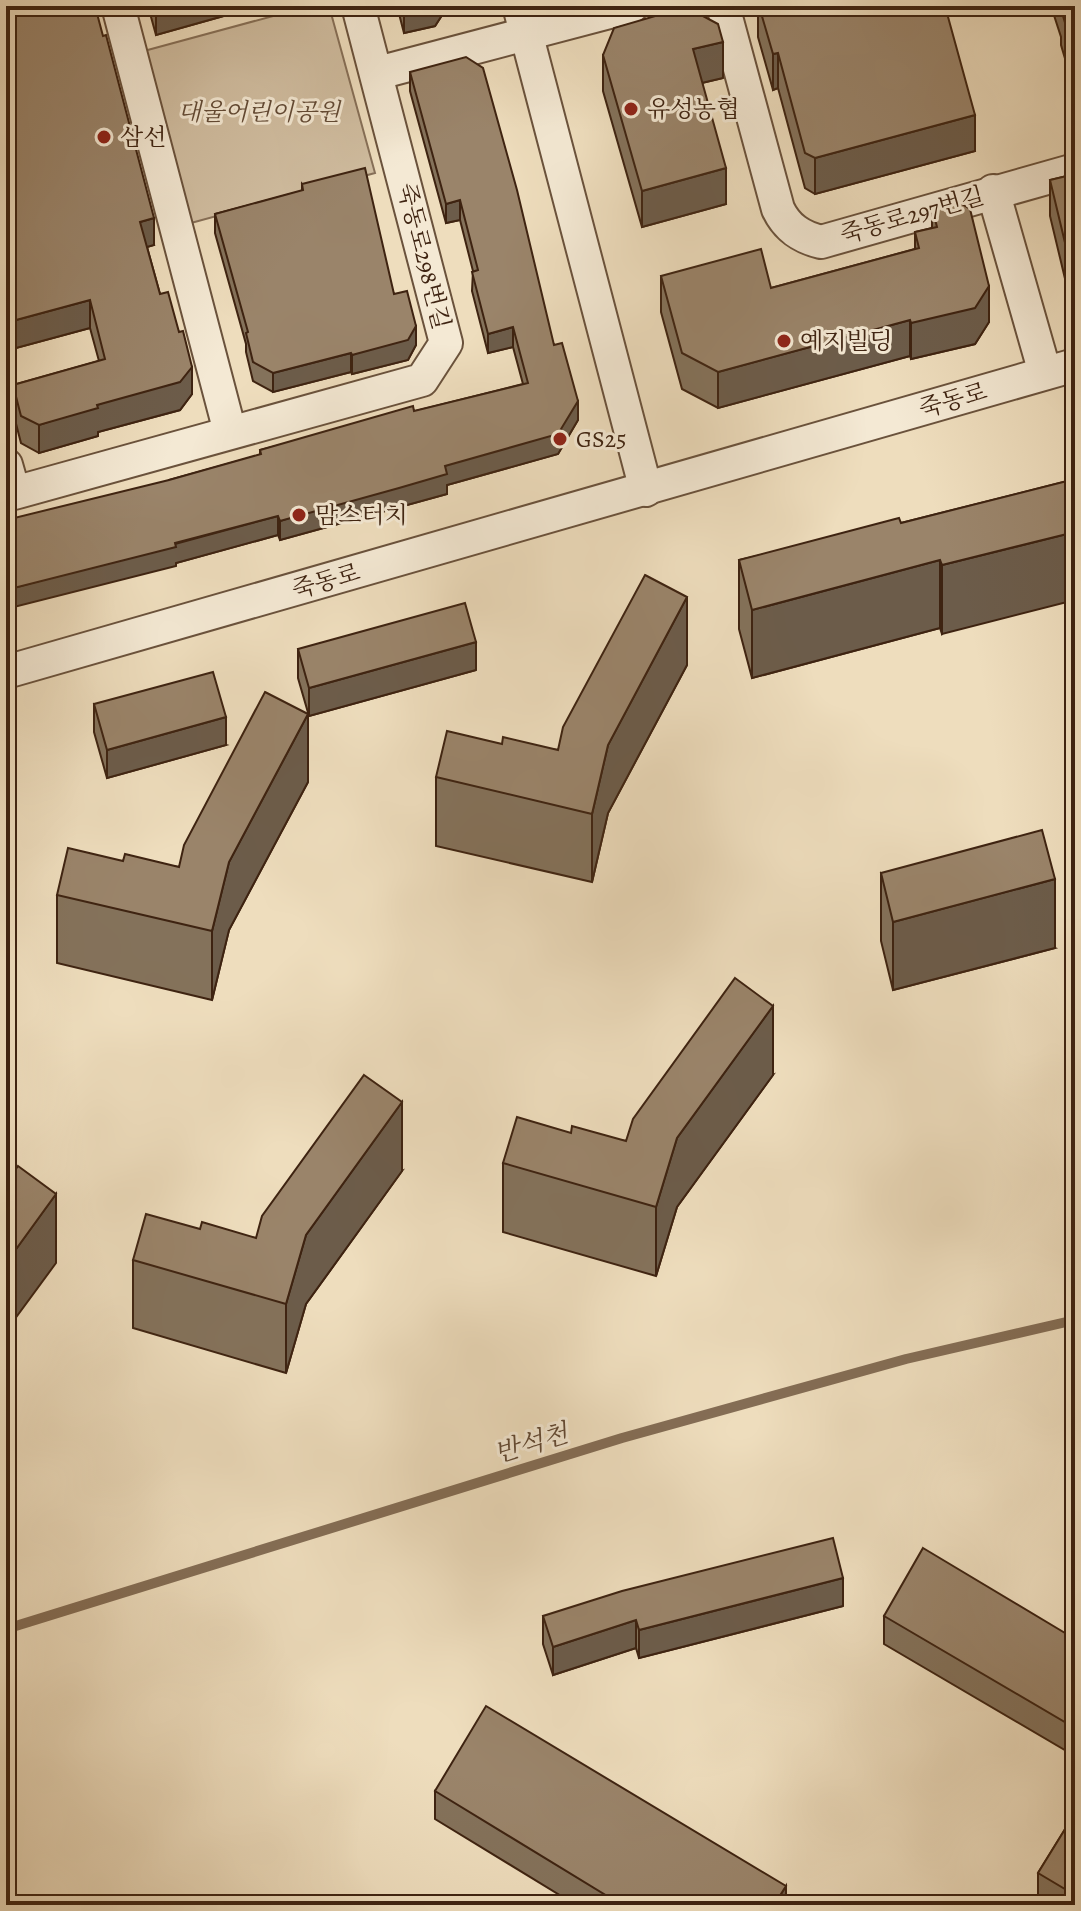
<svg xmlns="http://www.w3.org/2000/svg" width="1081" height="1911" viewBox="0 0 1081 1911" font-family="Alegreya,'Noto Serif KR',serif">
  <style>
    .park { fill: #d0bda0; stroke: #877058; stroke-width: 2 }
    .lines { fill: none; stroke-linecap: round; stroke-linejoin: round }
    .stream { stroke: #846d55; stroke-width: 10 }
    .minor-casing { stroke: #6a523c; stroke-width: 36 }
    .minor { stroke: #f4e9d4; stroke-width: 32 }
    .wall { fill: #84725b; stroke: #3e2311; stroke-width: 2 }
    .shaded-wall { fill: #6c5c4a; stroke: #3e2311; stroke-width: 2 }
    .building { fill: #9a846a; stroke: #3e2311; stroke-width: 2 }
    .poi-dot { fill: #8f2418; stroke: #f4e9d4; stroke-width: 3 }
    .labels { text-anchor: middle; stroke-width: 6; stroke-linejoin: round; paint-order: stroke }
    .poi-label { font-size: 24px; fill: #3e2311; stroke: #f4e9d4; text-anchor: start }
    .park-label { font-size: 24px; font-style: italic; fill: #624a35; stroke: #f4e9d4 }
    .street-label { font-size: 24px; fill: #3e2311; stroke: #f4e9d4 }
    .water-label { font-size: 26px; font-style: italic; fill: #614833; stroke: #f4e9d4 }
  </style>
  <rect width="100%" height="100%" fill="#eeddbd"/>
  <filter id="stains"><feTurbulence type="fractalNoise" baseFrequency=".0025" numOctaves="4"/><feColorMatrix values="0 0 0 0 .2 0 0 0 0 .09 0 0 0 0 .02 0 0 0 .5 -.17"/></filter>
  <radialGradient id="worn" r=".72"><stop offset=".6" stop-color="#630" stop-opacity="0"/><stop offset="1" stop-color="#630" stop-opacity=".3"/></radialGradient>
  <path class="park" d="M310 6H329L375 173 191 223 144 51Z"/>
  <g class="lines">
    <path class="stream" d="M6 1629 622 1438 906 1359 1075 1320"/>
    <g class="minor-casing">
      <g id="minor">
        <path d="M118 6 230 432"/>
        <path d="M519 6 646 490"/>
        <path d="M723 6 778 209C787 228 801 237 821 242L1075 170"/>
        <path d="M378 73 632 6"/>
        <path d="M993 191 1045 373"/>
        <path d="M6 465 14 493 422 380 446 343 358 6"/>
        <path d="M6 672 1075 365"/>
      </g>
    </g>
    <use href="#minor" class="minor"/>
  </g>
  <g class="wall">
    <path d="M6 6 154 245 147 247 160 294 192 394 180 410 98 432V436L39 453 21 443 13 412V385L99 361 90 328 16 348 6 311Z"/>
    <path d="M148 6H259L156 35Z"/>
    <path d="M397 6H446V9L435 26 404 33Z"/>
    <path d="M758 6H945L975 151 815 194 805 188 778 88 773 90 758 37Z"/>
    <path d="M1051 6H1075V92L1061 45V37Z"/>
    <path d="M603 55 723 78 702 83 726 204 642 227 603 91Z"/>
    <path d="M410 72 554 345 578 420 558 454 447 485V494L280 540 278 535 176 563V566L169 480 260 455V450L523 384 513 347 488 353 472 291 473 271 460 220 446 223 410 91Z"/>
    <path d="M1075 174V291L1067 287 1050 216V180Z"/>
    <path d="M302 184 394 294 416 345 408 360 352 374 351 372 273 392 253 381 246 352V344L215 233V214L302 191Z"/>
    <path d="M932 207 989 322 975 344 911 359 910 356 718 408 682 389 661 312V276L771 288 915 249V232L932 228Z"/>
    <path d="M1075 479 942 634 940 628 752 678 739 629V560L901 523Z"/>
    <path d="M298 649 476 670 309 716 298 678Z"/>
    <path d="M687 665 608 813 592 882 436 846V777L502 744 558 750Z"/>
    <path d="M94 704 226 745 107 778 94 732Z"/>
    <path d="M308 782 229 930 212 1000 57 963V895L123 861 179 867Z"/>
    <path d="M881 873 1055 948 893 990 881 941Z"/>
    <path d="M773 1075 677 1207 656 1276 503 1232V1163L571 1133 626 1141Z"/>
    <path d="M402 1171 306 1304 286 1373 133 1328V1260L200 1229 256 1238Z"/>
    <path d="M843 1606 639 1658 636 1648 553 1675 543 1644V1616Z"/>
    <path d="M884 1616 1075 1639V1756L884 1644Z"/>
    <path d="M435 1791 786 1905H576L435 1819Z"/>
    <path d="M1075 1813V1905H1046L1038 1901V1873Z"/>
  </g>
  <g class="shaded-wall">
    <path d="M189 6H259L156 35V15Z"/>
    <path d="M435 6H446V9L435 26 404 33V14Z"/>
    <path d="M723 42V78L693 85V49Z"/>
    <path d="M778 53V88L773 90V54Z"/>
    <path d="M975 115V151L815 194V158Z"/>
    <path d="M726 168V204L642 227V191Z"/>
    <path d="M460 200V220L446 223V204Z"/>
    <path d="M154 218V245L140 249V222Z"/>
    <path d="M989 286V322L975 344 911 359V323Z"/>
    <path d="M90 300V328L16 348V320Z"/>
    <path d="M910 320V356L718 408V372Z"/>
    <path d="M416 326V345L408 360 352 374V355Z"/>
    <path d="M513 327V347L488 353V334Z"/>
    <path d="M351 353V372L273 392V373Z"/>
    <path d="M192 367V394L180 410 98 432V436L39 453V425L97 405Z"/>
    <path d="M578 401V420L558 454 447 485V494L280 540V521L445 466Z"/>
    <path d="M278 516V535L176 563V566L6 609V590Z"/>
    <path d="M1075 532V600L942 634V565Z"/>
    <path d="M940 560V628L752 678V610Z"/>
    <path d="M687 597V665L608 813 592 882V814L608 745Z"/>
    <path d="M476 642V670L309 716V688Z"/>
    <path d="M308 714V782L229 930 212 1000V931L229 862Z"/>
    <path d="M226 717V745L107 778V750Z"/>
    <path d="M1055 879V948L893 990V922Z"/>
    <path d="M773 1006V1075L677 1207 656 1276V1207L677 1138Z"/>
    <path d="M402 1102V1171L306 1304 286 1373V1304L306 1235Z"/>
    <path d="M56 1194V1263L6 1331V1263Z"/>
    <path d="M843 1578V1606L639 1658V1630Z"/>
    <path d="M636 1620V1648L553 1675V1647Z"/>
    <path d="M786 1886V1905H774Z"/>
  </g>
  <g class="building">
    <path d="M6 6H95L103 36 106 35 154 218 140 222 160 294 168 292 179 332 183 331 192 367 180 382 97 405 98 408 39 425 21 416 13 385 105 359 90 300 16 320 6 284Z"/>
    <path d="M153 6H189L156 15Z"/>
    <path d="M402 6H435L404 14Z"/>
    <path d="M759 6H945L975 115 815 158 805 153 778 53 773 54Z"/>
    <path d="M1062 6H1075V57L1061 9 1063 8Z"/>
    <path d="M686 7 718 24 723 42 693 49 726 168 642 191 603 55 614 28Z"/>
    <path d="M466 57 483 68 517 190 554 345 562 343 578 401 558 434 445 466 447 474 399 488 280 521 278 516 175 543 176 547 6 590V520L169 480 261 454 260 450 413 406 414 411 528 383 513 327 488 334 472 272 478 270 460 200 446 204 410 72Z"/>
    <path d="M365 168 394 294 407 291 416 326 408 340 352 355 351 353 273 373 253 362 246 333 248 332 215 214 303 190 302 184Z"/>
    <path d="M1075 174V256L1067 251 1050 180Z"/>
    <path d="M957 201 970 209 989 286 975 308 911 323 910 320 718 372 682 353 661 276 761 249 771 288 919 248 915 232 937 227 932 207Z"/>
    <path d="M1075 479V532L942 565 940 560 752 610 739 560 899 518 901 523Z"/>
    <path d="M645 575 687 597 608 745 592 814 436 777 447 731 502 744 503 737 558 750 563 727Z"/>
    <path d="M465 603 476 642 309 688 298 649Z"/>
    <path d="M213 672 226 717 107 750 94 704Z"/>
    <path d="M265 692 308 714 229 862 212 931 57 895 68 848 123 861 125 854 179 867 184 845Z"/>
    <path d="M1042 830 1055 879 893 922 881 873Z"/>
    <path d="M735 978 773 1006 677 1138 656 1207 503 1163 517 1117 571 1133 572 1126 626 1141 633 1119Z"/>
    <path d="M364 1075 402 1102 306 1235 286 1304 133 1260 146 1214 200 1229 202 1222 256 1238 262 1216Z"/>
    <path d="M18 1166 56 1194 6 1263V1183Z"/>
    <path d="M833 1538 843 1578 639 1630 636 1620 553 1647 543 1616 622 1591Z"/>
    <path d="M923 1548 1075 1639V1728L884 1616Z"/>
    <path d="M486 1706 786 1886 774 1905H622L435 1791Z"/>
    <path d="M1075 1813V1895L1038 1873Z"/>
  </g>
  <g class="poi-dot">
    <circle cx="631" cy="109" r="8"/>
    <circle cx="104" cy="137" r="8"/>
    <circle cx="784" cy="341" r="8"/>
    <circle cx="560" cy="439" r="8"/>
    <circle cx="299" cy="515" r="8"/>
  </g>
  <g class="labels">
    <g class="poi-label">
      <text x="647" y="117">유성농협</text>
      <text x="120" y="145">삼선</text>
      <text x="800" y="349">예지빌딩</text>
      <text x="576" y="447">GS25</text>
      <text x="315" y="523">맘스터치</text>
    </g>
    <g class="park-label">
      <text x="259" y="120">대울어린이공원</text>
    </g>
    <g class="street-label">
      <text transform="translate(912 215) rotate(-16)" y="8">죽동로297번길</text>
      <text transform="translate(424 256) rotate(76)" y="8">죽동로298번길</text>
      <text transform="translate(953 400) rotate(-16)" y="8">죽동로</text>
      <text transform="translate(326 581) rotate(-16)" y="8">죽동로</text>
    </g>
    <g class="water-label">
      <text transform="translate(531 1443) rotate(-17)" y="9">반석천</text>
    </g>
  </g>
  <rect width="1081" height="1911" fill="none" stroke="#eeddbd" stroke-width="32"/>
  <rect x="8" y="8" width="1065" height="1895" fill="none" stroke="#3e2311" stroke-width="4"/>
  <rect x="16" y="16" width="1049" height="1879" fill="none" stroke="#3e2311" stroke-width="2"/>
  <rect width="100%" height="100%" filter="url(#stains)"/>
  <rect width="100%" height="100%" fill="url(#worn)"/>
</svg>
